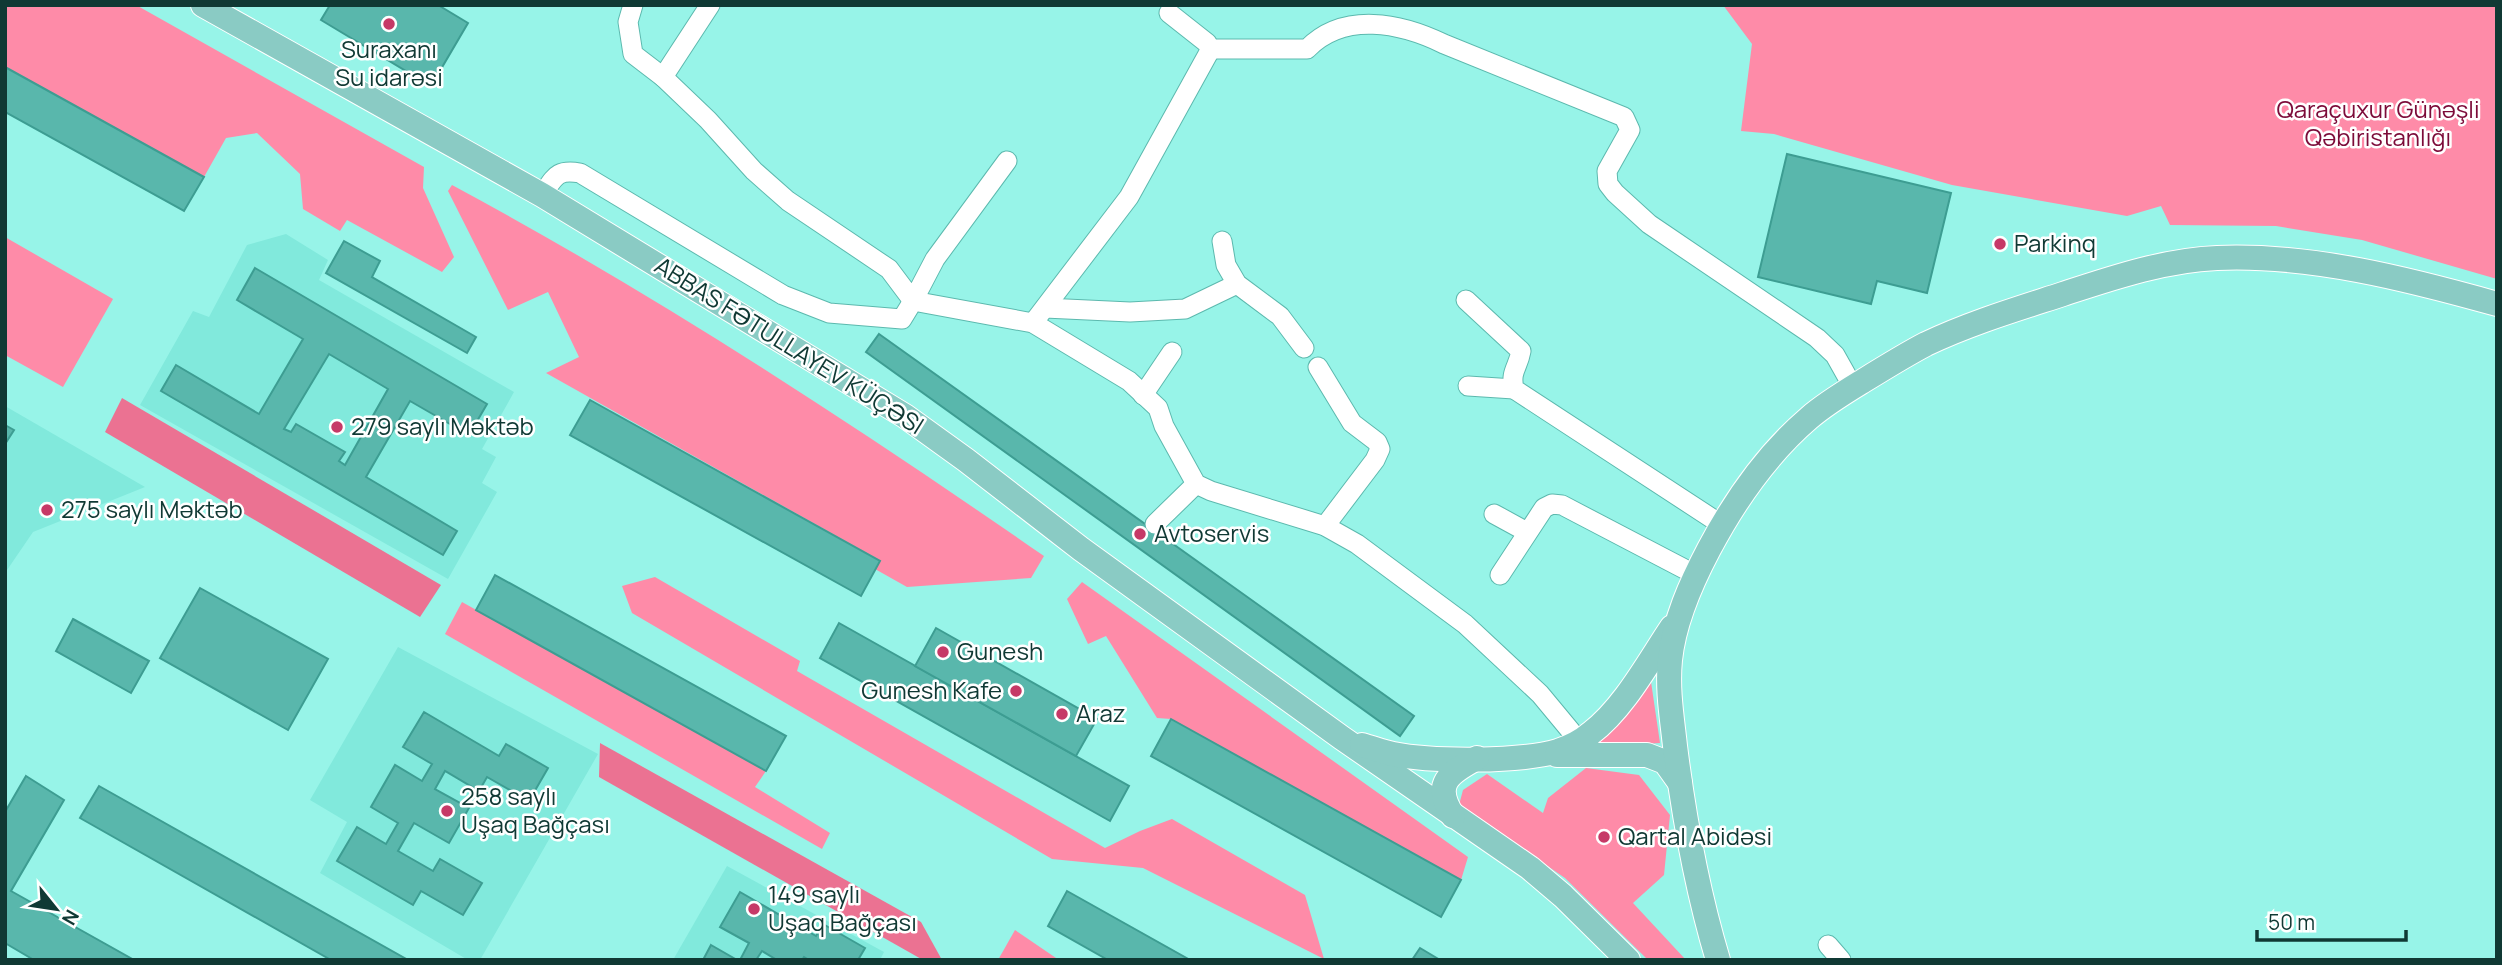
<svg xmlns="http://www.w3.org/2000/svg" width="2502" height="965" viewBox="0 0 2502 965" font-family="Manrope,sans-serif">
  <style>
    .built { fill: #81e9dc }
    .green { fill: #fe8ba8 }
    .forest { fill: #eb7292 }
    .building { fill: #59b7ac; stroke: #3d9d92; stroke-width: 2; fill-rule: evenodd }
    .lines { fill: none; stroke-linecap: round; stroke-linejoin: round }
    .minor-casing { stroke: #5cb9ae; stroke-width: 21 }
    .major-casing { stroke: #fff; stroke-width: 26 }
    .minor { stroke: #fff; stroke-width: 19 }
    .major { stroke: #8acbc4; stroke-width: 24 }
    .poi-dot { fill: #c63967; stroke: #fff; stroke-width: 2.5 }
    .labels { text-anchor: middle; stroke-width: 5; stroke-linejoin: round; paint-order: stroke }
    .poi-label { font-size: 24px; fill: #103934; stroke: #fff; text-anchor: start }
    .park-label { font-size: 24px; fill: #7c0b39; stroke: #fff }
    .street-label { font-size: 24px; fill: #103934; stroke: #fff }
  </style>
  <rect width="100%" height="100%" fill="#97f4e8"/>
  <g class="built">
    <path d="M286 234 328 260 319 280 514 392 482 449 496 457 482 483 497 492 448 579 140 405 193 311 209 317 247 245Z"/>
    <path d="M5 406 145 487 33 532 5 573Z"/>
    <path d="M398 647 598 754 480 960H468L320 873 347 822 310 800Z"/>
    <path d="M727 866 884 952 880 960H673Z"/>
  </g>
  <g class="green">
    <path d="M5 5H136L424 167 423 188 454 257 442 272 347 220 340 231 303 209 300 174 257 133 226 138 204 177 5 67Z"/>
    <path d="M1723 5H2497V279L2362 240 2276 226 2170 225 2161 206 2127 216 1952 185 1774 134 1741 131 1752 44Z"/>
    <path d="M452 185C657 295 853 424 1044 556L1031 578 907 587 875 569 879 560 546 373 579 357 548 292 508 310 448 191Z"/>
    <path d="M5 237 113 299 63 387 5 355Z"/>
    <path d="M655 577 800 661 797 671 1105 848 1140 831 1172 819 1305 895 1324 959 1143 868 1052 859 632 613 622 586Z"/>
    <path d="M1082 582 1468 857 1461 880 1171 719 1157 718 1106 636 1088 644 1067 599Z"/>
    <path d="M462 602 766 771 755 787 830 833 822 849 445 634Z"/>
    <path d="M1650 675 1660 743 1593 747C1619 728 1635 703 1650 675Z"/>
    <path d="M1586 768 1639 775 1670 815 1664 875 1633 903 1686 960H1648L1565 878 1459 805 1463 790 1487 774 1543 813 1548 798Z"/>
    <path d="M1015 930 1059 960H998Z"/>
  </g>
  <g class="forest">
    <path d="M122 398 441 585 420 617 105 432Z"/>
    <path d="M600 743 921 922 942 960H923L599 777Z"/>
  </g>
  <g class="building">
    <path d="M330 5H438L468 23 431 86 321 20Z"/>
    <path d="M5 67 204 177 184 211 5 112Z"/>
    <path d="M1787 154 1951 193 1927 293 1877 281 1871 304 1758 277Z"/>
    <path d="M344 241 380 261 372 277 476 337 467 353 326 273Z"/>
    <path d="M255 268 487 404 469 435 410 401 366 477 457 531 443 555 161 391 176 365 259 414 303 339 237 300ZM329 354 388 389 345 465 339 461 345 452 296 424 291 432 284 429Z"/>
    <path d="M879 334 1414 716 1400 736 866 352Z"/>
    <path d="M590 400 880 561 861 596 570 435Z"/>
    <path d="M5 425 14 430 5 444Z"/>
    <path d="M495 575 786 736 766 771 476 610Z"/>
    <path d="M200 588 328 659 288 730 160 658Z"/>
    <path d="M73 619 149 661 131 693 56 651Z"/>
    <path d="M839 623 1129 786 1110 821 820 658Z"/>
    <path d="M936 628 1097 719 1076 756 915 666Z"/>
    <path d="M424 712 499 756 506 744 548 768 529 801 487 777 479 791 445 771 435 789 469 808 449 843 414 823 398 851 433 871 440 859 482 883 463 915 421 891 413 905 337 861 357 827 386 844 398 823 371 807 395 765 422 781 432 764 403 747Z"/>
    <path d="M1171 719 1461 880 1441 917 1151 756Z"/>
    <path d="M26 776 64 800 11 891 134 960H34L5 943V812Z"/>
    <path d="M99 786 408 960H331L80 818Z"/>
    <path d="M1067 891 1190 960H1108L1048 926Z"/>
    <path d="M740 892 816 936 823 924 865 948 858 960H809L804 957 802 960H777L762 951 756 960H740L749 943 720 927Z"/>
    <path d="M711 945 737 960H703Z"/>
    <path d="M1420 948 1440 960H1412Z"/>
  </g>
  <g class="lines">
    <g class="minor-casing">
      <g id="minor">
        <path d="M633 5 628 22 633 54 663 77 708 120 754 171 788 201 889 269 913 301 935 259 1007 161"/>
        <path d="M1210 49H1307C1344 11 1401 23 1444 44L1624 117 1630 130 1607 171 1608 184 1615 193 1649 224 1817 338 1835 355 1853 387"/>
        <path d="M663 77 710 5"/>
        <path d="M542 195C555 177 556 169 580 173L783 295 829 313 902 319 913 301 1033 323 1129 381 1158 408 1164 426 1196 484 1211 491 1325 526 1357 544 1465 624 1540 694 1579 741"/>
        <path d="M1222 241 1226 265 1237 284 1280 316 1304 348"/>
        <path d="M1466 300 1521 351C1518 368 1510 371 1514 389L1722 525"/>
        <path d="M1045 308 1130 312 1185 309 1237 284"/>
        <path d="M1033 323 1129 197 1208 54 1210 49 1207 43 1169 13"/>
        <path d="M1318 367 1352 423 1377 442 1380 449 1375 460 1325 526"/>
        <path d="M1468 386 1514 389"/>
        <path d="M1143 395 1172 352"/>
        <path d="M1494 514 1527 532"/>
        <path d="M1155 524 1196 484"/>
        <path d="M1500 575 1544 508 1552 504 1562 505 1696 575"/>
        <path d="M1828 945 1841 960"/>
      </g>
    </g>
    <g class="major-casing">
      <g id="major">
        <path d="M203 5 542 195 905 416 966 460 1081 549 1342 738 1530 868 1563 896 1628 960"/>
        <path d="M1362 745C1373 748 1383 752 1393 754 1434 762 1519 762 1558 751 1570 747 1582 741 1591 733 1624 708 1649 661 1672 627"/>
        <path d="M1557 755H1647L1665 762 1680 783"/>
        <path d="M1453 816C1432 784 1449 773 1477 758"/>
        <path d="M1718 960C1697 890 1684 818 1675 746 1672 718 1667 689 1670 660 1674 621 1691 583 1709 549 1735 500 1767 454 1809 418 1825 404 1845 392 1863 381 1884 368 1905 355 1926 344 1970 323 2017 309 2063 294 2112 278 2165 260 2217 258 2310 254 2408 279 2497 304"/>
      </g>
    </g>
    <use href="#minor" class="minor"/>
    <use href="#major" class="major"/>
  </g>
  <g class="poi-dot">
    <circle cx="389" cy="24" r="7"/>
    <circle cx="2000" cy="244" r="7"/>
    <circle cx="337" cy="427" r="7"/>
    <circle cx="47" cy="510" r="7"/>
    <circle cx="1140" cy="534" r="7"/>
    <circle cx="943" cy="652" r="7"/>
    <circle cx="1016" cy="691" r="7"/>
    <circle cx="1062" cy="714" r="7"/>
    <circle cx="447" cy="811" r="7"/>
    <circle cx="1604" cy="837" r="7"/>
    <circle cx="754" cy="909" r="7"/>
  </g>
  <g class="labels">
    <g class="poi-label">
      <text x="389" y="58" text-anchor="middle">Suraxanı<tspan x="389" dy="28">Su idarəsi</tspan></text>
      <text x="2014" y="252">Parkinq</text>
      <text x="351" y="435">279 saylı Məktəb</text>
      <text x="61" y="518">275 saylı Məktəb</text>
      <text x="1154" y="542">Avtoservis</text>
      <text x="957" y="660">Gunesh</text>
      <text x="1002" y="699" text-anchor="end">Gunesh Kafe</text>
      <text x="1076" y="722">Araz</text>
      <text x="461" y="805">258 saylı<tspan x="461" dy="28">Uşaq Bağçası</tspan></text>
      <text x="1618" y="845">Qartal Abidəsi</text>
      <text x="768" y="903">149 saylı<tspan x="768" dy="28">Uşaq Bağçası</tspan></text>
    </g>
    <g class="park-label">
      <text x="2378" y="118">Qaraçuxur Günəşli<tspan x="2378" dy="28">Qəbiristanlığı</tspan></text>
    </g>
    <g class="street-label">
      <text transform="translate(789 346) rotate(32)" y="8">ABBAS FƏTULLAYEV KÜÇƏSI</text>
    </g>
  </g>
  <rect width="2502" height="965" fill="none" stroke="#103934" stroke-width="14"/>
  <g transform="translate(56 909) rotate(120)" stroke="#ffffff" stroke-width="5" paint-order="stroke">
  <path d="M0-5L12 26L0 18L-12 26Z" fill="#103934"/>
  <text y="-10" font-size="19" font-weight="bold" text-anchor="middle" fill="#103934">N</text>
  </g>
  <path d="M2257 930v10h149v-10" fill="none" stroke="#103934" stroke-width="3.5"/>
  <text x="2268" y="930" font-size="21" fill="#103934" stroke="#ffffff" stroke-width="5" paint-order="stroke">50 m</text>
</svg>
